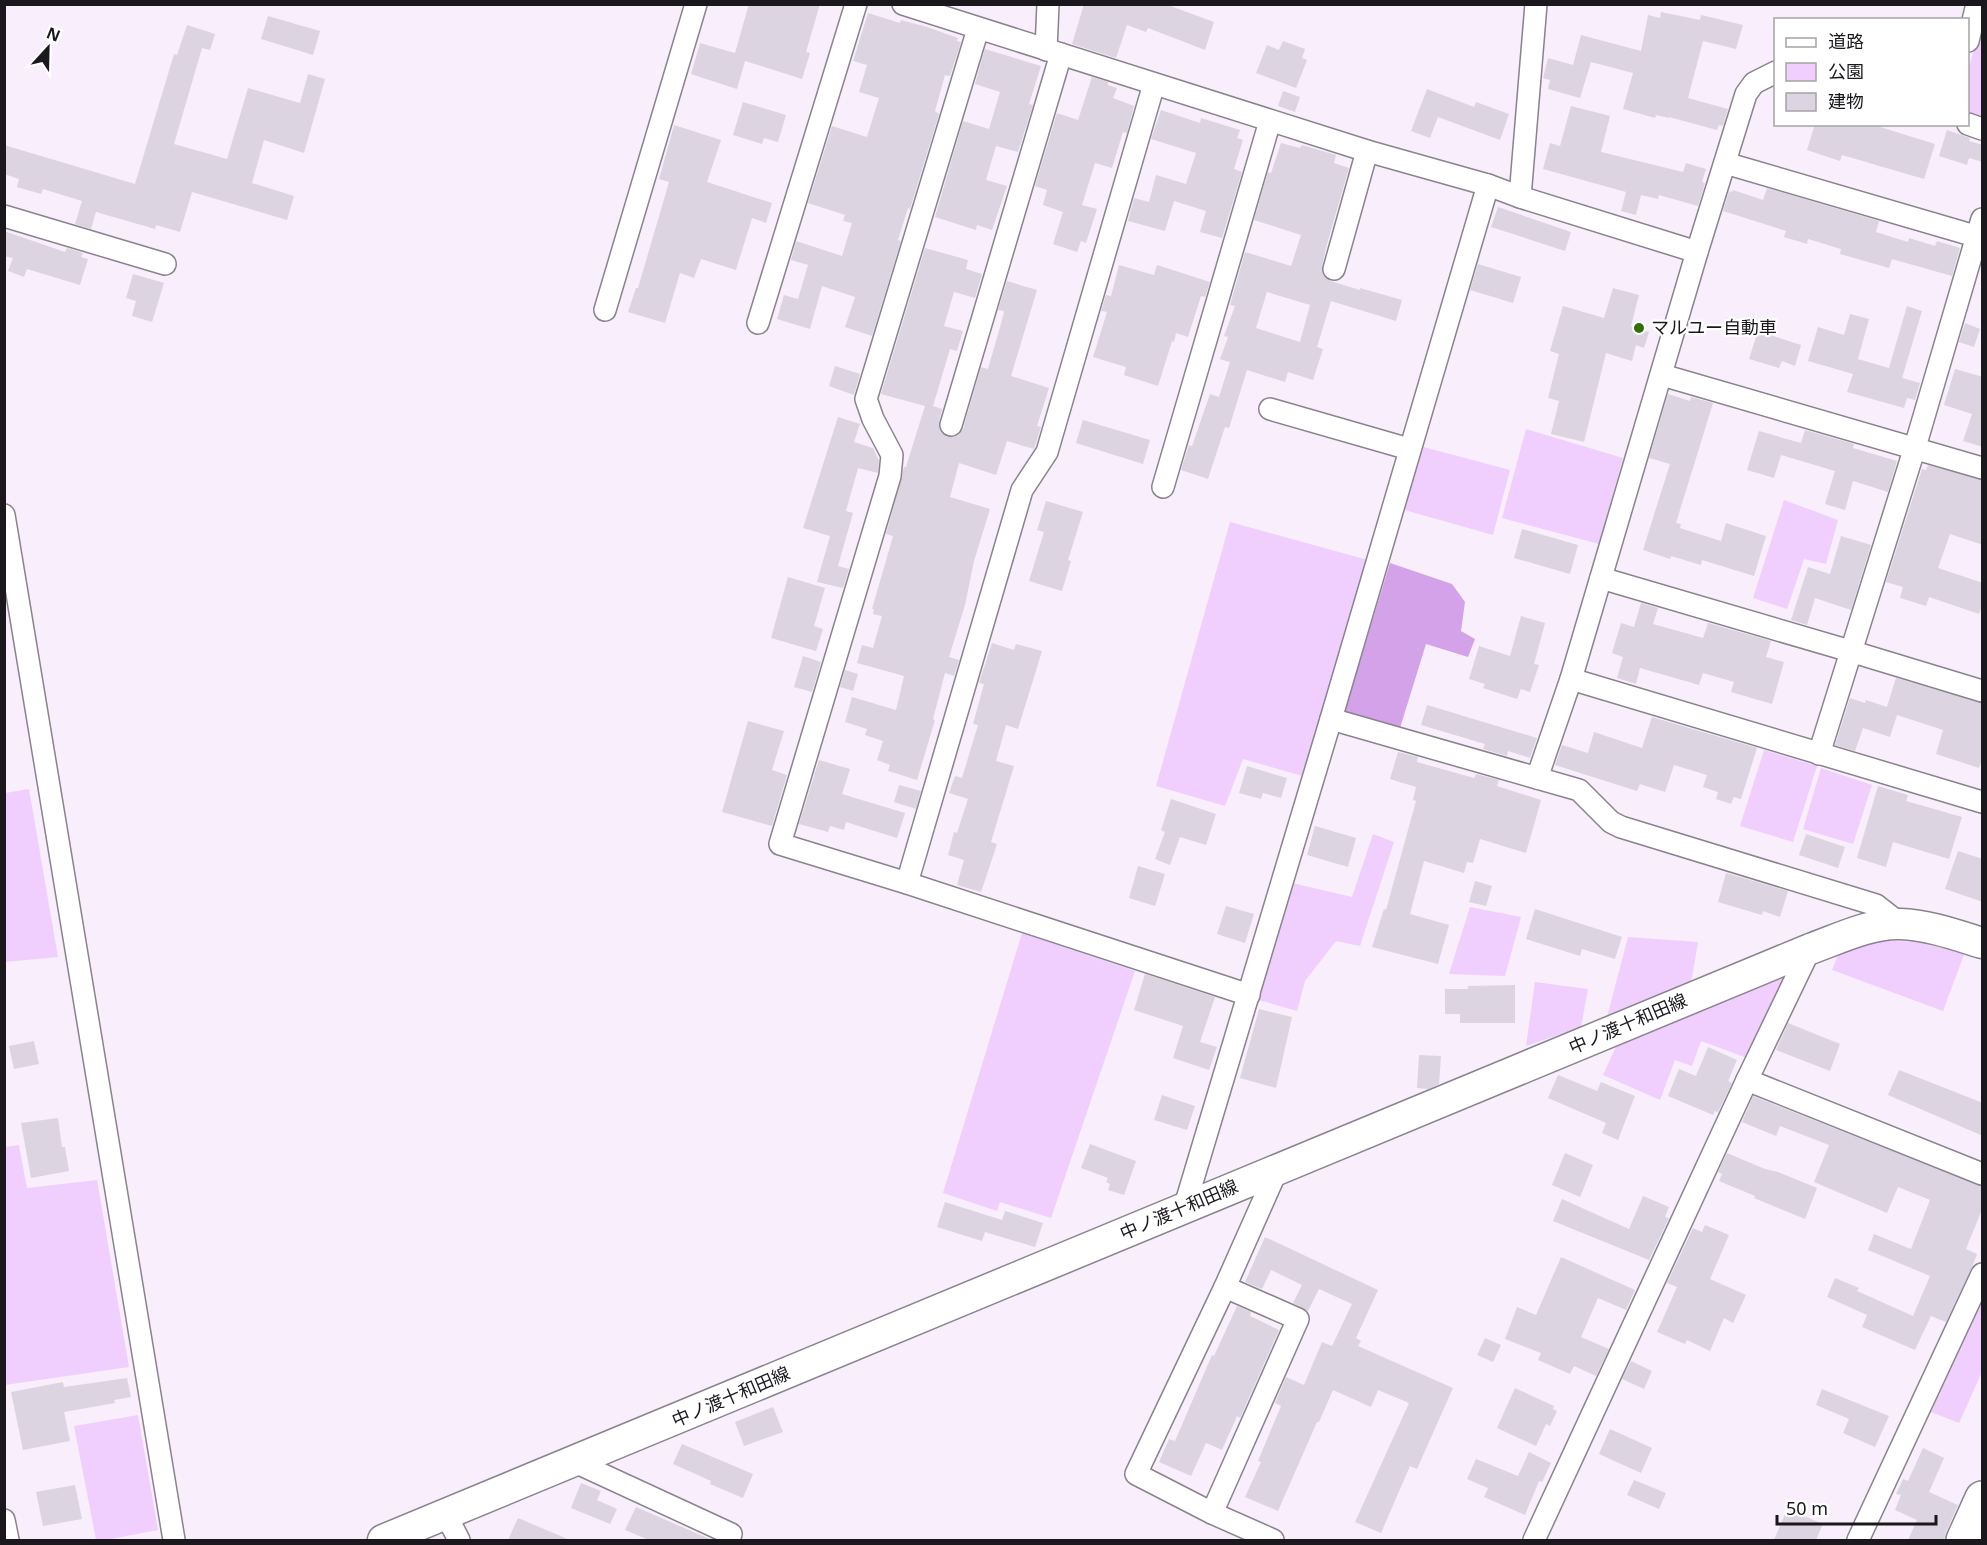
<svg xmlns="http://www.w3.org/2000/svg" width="1987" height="1545" viewBox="0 0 1987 1545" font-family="'Noto Sans','Noto Sans JP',sans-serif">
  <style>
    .green { fill: #f0cffe }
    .forest { fill: #d4a2e8 }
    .building { fill: #ddd4e1; fill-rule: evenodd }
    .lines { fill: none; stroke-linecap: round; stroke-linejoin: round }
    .street-casing { stroke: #8b828f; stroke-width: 24 }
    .secondary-casing { stroke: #8b828f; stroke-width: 33 }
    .primary-casing { stroke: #8b828f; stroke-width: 36 }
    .street { stroke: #fff; stroke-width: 21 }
    .secondary { stroke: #fff; stroke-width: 30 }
    .primary { stroke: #fff; stroke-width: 33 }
    .poi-dot { fill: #347001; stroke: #fff; stroke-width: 2 }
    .labels { text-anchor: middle; stroke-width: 4.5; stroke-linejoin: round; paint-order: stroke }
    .poi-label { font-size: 18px; fill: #1b181d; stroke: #fff; text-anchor: start }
    .street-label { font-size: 18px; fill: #1b181d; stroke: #fff }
  </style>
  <rect width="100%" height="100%" fill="#f8eefc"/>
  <g class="green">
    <path d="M1982 20V118L1968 114V71Z"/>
    <path d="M1526 429 1623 458 1599 544 1502 518Z"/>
    <path d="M1420 446 1510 470 1493 535 1401 509Z"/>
    <path d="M1784 500 1838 520 1826 564 1804 559 1787 609 1753 598Z"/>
    <path d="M1230 522 1368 560 1306 777 1243 759 1225 806 1156 786Z"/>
    <path d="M1764 750 1817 766 1793 842 1740 826Z"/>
    <path d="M1821 768 1872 785 1853 844 1803 829Z"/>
    <path d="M29 789 58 957 5 962V793Z"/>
    <path d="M1373 834 1394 842 1360 946 1336 941 1305 981 1297 1011 1259 1000 1292 883 1352 897Z"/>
    <path d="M1470 907 1521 917 1505 976 1449 974Z"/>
    <path d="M1022 933 1135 971 1051 1218 1000 1202 997 1211 943 1193Z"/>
    <path d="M1628 937 1698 942 1691 983 1607 1017Z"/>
    <path d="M1877 940 1931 943 1965 952 1943 1011 1832 970 1840 950Z"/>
    <path d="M1786 973 1747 1058 1701 1041 1692 1066 1675 1060 1660 1100 1603 1075 1618 1042Z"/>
    <path d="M1535 982 1588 989 1581 1027 1526 1046Z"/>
    <path d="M19 1145 27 1188 97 1180 129 1367 5 1385V1147Z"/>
    <path d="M1982 1302V1372L1959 1423 1931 1412Z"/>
    <path d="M138 1415 158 1530 105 1540H96L74 1426Z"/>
  </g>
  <path class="forest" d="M1390 563 1452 584 1465 602 1461 631 1475 639 1468 657 1426 644 1400 728 1344 713Z"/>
  <g class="building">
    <path d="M749 4H820L806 52 810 53 802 79 745 61 737 89 691 74 700 43 735 53Z"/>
    <path d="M1084 4H1165L1214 22 1205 50 1148 28 1146 32 1127 25 1116 58 1072 44Z"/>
    <path d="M1661 12 1700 20 1701 15 1743 25 1736 49 1703 41 1688 98 1728 109 1723 126 1719 125 1717 130 1669 117V118L1656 115 1655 118 1623 109 1633 73 1591 62 1580 98 1548 89 1550 80 1543 78 1548 58 1573 65 1581 35 1641 51 1648 15 1660 18Z"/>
    <path d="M868 13 900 23 901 20 927 27 958 38 957 41 961 42 950 76 945 75 935 111 939 114 910 209 908 208 898 240 901 241 872 336 845 327 855 297 822 286 810 329 777 319 784 295 798 299 808 265 791 260 796 241 842 256 852 223 843 221 845 215 808 203 832 126 867 137 879 98 859 92 867 65 853 61Z"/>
    <path d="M268 16 320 31 313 55 261 39Z"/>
    <path d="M187 25 215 34 210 50 202 48 174 144 227 159 248 88 300 103 308 74 325 79 304 153 264 140 252 183 294 196 287 220 192 192 180 232 156 225 155 229 96 212 91 229 75 224 82 201 43 189 41 194 17 187 19 179 4 174V145L135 184 174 54 177 55Z"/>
    <path d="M1283 41 1305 49 1302 58 1307 60 1296 88 1256 73 1267 45 1279 50Z"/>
    <path d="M985 49 1041 66 1029 104 1033 105 1018 152 996 146 986 180 1007 186 992 230 977 225 976 230 935 217 963 121 989 129 1000 92 975 84Z"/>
    <path d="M1092 77 1108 82V85L1117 88 1113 98 1134 106 1127 133 1123 132 1112 168 1095 163 1082 205 1097 209 1086 243 1081 241 1077 252 1053 244 1063 212 1043 205 1047 190 1035 186 1057 113 1078 120Z"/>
    <path d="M1427 89 1474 107 1476 102 1509 114 1500 140 1438 117 1430 138 1411 131Z"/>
    <path d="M1283 91 1300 97 1295 112 1278 106Z"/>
    <path d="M743 102 786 115 778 142 764 138 762 144 733 135Z"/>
    <path d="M1571 106 1610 116 1601 152 1683 172 1686 163 1706 169 1702 182 1705 183 1698 206 1659 195 1658 199 1641 195 1636 215 1621 211 1626 192 1543 169 1550 143 1560 146Z"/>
    <path d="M1161 110 1200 123 1201 118 1240 130 1237 138 1243 140 1234 169 1242 172 1222 238 1200 232 1206 211 1174 201 1165 231 1128 221 1134 198 1149 202 1156 175 1186 184 1196 153 1151 139Z"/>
    <path d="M1815 124H1881L1880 127 1935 144 1924 179 1842 155 1840 161 1807 150Z"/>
    <path d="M674 125 721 140 707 182 772 203 766 223 752 218 736 270 701 259 694 278 680 273 665 323 628 312 636 288H638L669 182 659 179Z"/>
    <path d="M1947 130 1961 135 1970 138 1969 141 1983 145V162L1969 158 1967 165 1939 156Z"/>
    <path d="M1281 143 1300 148 1302 145 1336 155 1334 163 1349 168 1327 244 1322 266 1323 275 1330 281 1360 290V288L1402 300 1396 321 1331 301 1317 347 1323 349 1313 380 1288 372 1285 382 1247 370 1229 428 1225 427 1208 479 1181 470 1189 445 1192 446 1210 394 1219 397 1230 362 1220 359 1228 337 1224 336 1235 306 1230 305 1245 252 1291 266 1301 235 1254 220 1268 172 1271 173ZM1267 292 1310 305 1300 342 1256 328Z"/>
    <path d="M1767 188 1879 221 1876 232 1908 242 1909 238 1935 246 1937 241 1960 248 1952 276 1892 259 1889 268 1840 254 1841 249 1808 239 1807 244 1784 237 1786 231 1723 211 1729 191 1732 192 1733 190 1763 200Z"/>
    <path d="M1498 207 1571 232 1565 251 1491 227Z"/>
    <path d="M4 231 65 252 67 248 83 253 81 257 88 259 80 285 27 269 24 277 8 271 13 258 4 256Z"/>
    <path d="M925 248 968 260 966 269 982 274 975 298 954 292 944 326 963 331 957 351 950 349 933 406 942 409 939 422V427L941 433 947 437H953L959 435 963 429 981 367 988 369 1002 320 1004 311 998 310 1007 281 1037 290 1011 376 1049 388 1037 426 1041 427 1034 449 1007 441 996 475 959 463 950 497 990 509 974 561 965 605 949 657 959 660 954 676 945 673 933 719 935 720 917 780 888 771 890 765 877 760 883 741 865 735 867 729 845 722 852 697 896 710 904 676 857 663 862 645 873 648 882 616 873 614 874 609H872L893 536 886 534 904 467H906L925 406 881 394Z"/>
    <path d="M1478 264 1521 277 1513 303 1470 290Z"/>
    <path d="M1119 265 1154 275 1157 265 1210 282 1205 297 1201 296 1188 337 1176 333 1174 342 1172 341 1158 386 1124 375 1126 367 1093 357 1107 312 1101 311 1106 295 1111 296Z"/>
    <path d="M133 274 164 283 152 322 132 316 136 301 126 298Z"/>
    <path d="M1613 288 1639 295 1631 326 1649 332 1644 348 1636 345 1632 361 1606 353 1584 442 1551 434 1559 401 1548 398 1559 354 1550 351 1563 306 1604 318Z"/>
    <path d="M1907 306 1922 311 1902 378 1920 383 1915 400 1907 398 1904 408 1847 392 1853 374 1808 361 1818 327 1844 335 1850 314 1869 319 1858 359 1889 368Z"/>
    <path d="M1965 323 1980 329 1974 347 1959 342Z"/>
    <path d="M1758 331 1801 345 1795 366 1782 361 1779 368 1749 359Z"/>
    <path d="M835 366 860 374 854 395 829 386Z"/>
    <path d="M1955 369 1983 377V447L1963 441 1972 414 1944 405Z"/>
    <path d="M1668 394 1690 401 1691 397 1713 403 1676 523 1681 524 1680 528 1721 541 1726 523 1766 536 1754 576 1702 560 1701 565 1671 556 1670 559 1643 550 1670 464 1649 458Z"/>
    <path d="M838 417 860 424 854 442 873 448 879 461 878 473 858 468 846 511 853 513 838 566 849 569 843 588 817 582 830 536 803 528Z"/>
    <path d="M1083 420 1150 440 1143 464 1076 443Z"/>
    <path d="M1805 430 1854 444 1853 448 1897 461 1888 492 1853 481 1845 510 1825 504 1835 471 1781 455 1774 478 1747 470 1759 431 1801 443Z"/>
    <path d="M1928 465 1983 480V545L1950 534 1938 568 1983 583V604L1979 614 1929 597 1926 606 1900 598 1903 587 1886 582 1922 469 1926 470Z"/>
    <path d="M1046 501 1083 512 1068 560 1071 561 1062 591 1029 581 1044 532 1037 530Z"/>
    <path d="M1522 529 1578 545 1570 574 1514 558Z"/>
    <path d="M1841 536 1871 545 1851 610 1815 598 1807 625 1791 620 1808 567 1830 574Z"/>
    <path d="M788 577 825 588 814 626 823 629 816 651 771 638Z"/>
    <path d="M1641 603 1658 608 1653 624 1703 638 1708 623 1771 641 1766 657 1784 662 1772 704 1731 692 1734 682 1703 673 1699 685 1640 668 1636 684 1617 678 1623 657 1612 653 1621 623 1634 627Z"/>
    <path d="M1521 616 1545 623 1534 664 1539 665 1530 692 1521 689 1517 699 1483 688 1485 684 1469 679 1479 646 1510 656Z"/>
    <path d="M992 643 1014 650 1016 644 1042 651 1018 729 1006 725 996 761 1014 766 991 842 997 844 981 892 957 885 964 860 948 855 954 832 957 833 968 799 949 793 955 776 962 778 978 725 973 724 984 684 979 683Z"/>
    <path d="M803 656 821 662 812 692 794 687Z"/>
    <path d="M845 670 858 674 853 691 840 687Z"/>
    <path d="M1896 678 1983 703V756L1979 768 1936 754 1943 730 1897 715 1890 737 1863 728 1855 751 1835 745 1850 698 1865 703 1866 700 1887 707Z"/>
    <path d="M1427 705 1537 738 1530 758 1508 751 1507 756 1483 749 1485 744 1421 725Z"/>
    <path d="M1652 717 1757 748 1741 799 1734 797 1731 804 1716 799 1718 792 1703 787 1707 775 1674 765 1665 792 1640 784 1637 791 1555 765 1562 745 1588 753 1594 732 1642 748Z"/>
    <path d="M748 721 784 731 772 770 787 775 772 826 722 812Z"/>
    <path d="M1398 752 1418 757 1417 762 1474 778 1476 774 1499 780 1497 786 1541 800 1526 853 1480 839 1473 863 1467 862 1464 873 1424 861 1410 914 1449 925 1438 964 1372 947 1384 909 1386 910 1416 801 1413 800 1416 787 1390 779Z"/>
    <path d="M819 760 850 769 842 794 905 813 897 838 846 822 844 830 830 826 828 832 799 824Z"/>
    <path d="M1247 766 1287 778 1281 798 1263 793 1261 799 1239 793Z"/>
    <path d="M899 785 921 791 916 809 894 802Z"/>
    <path d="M1878 786 1908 795 1906 801 1962 817 1949 859 1893 842 1886 867 1857 858Z"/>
    <path d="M1171 799 1216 814 1206 845 1180 837 1170 865 1155 859 1165 832 1161 830Z"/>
    <path d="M1315 826 1356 838 1348 867 1307 855Z"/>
    <path d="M1806 834 1845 847 1838 868 1799 855Z"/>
    <path d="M1958 851 1983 859V902L1945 889Z"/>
    <path d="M1138 866 1165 874 1155 906 1129 898Z"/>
    <path d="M1726 873 1788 891 1780 917 1763 911 1762 915 1718 902Z"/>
    <path d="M1475 881 1492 886 1486 906 1469 902Z"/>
    <path d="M1226 906 1254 914 1245 943 1217 934Z"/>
    <path d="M1535 909 1622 937 1615 959 1582 949 1580 956 1526 939Z"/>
    <path d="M1145 974 1215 997 1200 1042 1217 1047 1209 1070 1173 1058 1183 1026 1134 1010Z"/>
    <path d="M1515 985V1023H1460V1014H1445V989H1468V986Z"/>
    <path d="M1259 1009 1292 1017 1276 1088 1240 1078Z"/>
    <path d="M1788 1023 1840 1044 1830 1071 1776 1050Z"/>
    <path d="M34 1041 39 1064 14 1069 9 1046Z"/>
    <path d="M1708 1047 1737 1060 1728 1081 1732 1083 1718 1112 1715 1111 1713 1115 1668 1096 1679 1069 1696 1076Z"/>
    <path d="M1419 1055 1441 1056 1439 1084 1428 1089 1417 1088Z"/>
    <path d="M1899 1070 1983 1103V1136L1888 1095Z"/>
    <path d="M1558 1075 1597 1091 1601 1082 1635 1096 1618 1140 1602 1133 1606 1123 1548 1098Z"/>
    <path d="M1162 1095 1195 1106 1187 1130 1154 1120Z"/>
    <path d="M1753 1096 1983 1187V1207L1966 1249 1977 1254 1972 1267 1946 1322 1931 1316 1915 1350 1862 1327 1867 1315 1827 1297 1835 1278 1859 1288 1857 1291 1913 1316 1930 1276 1868 1250 1874 1234 1911 1249 1930 1200 1898 1187 1887 1213 1814 1182 1829 1145 1780 1126 1776 1136 1742 1122Z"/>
    <path d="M58 1118 62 1147H65L69 1171 31 1178 21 1123Z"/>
    <path d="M1090 1144 1136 1161 1124 1195 1108 1190 1110 1184 1106 1182 1108 1178 1081 1168Z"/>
    <path d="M1565 1153 1593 1165 1580 1197 1552 1185Z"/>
    <path d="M1727 1153 1765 1169 1778 1172 1817 1188 1805 1219 1754 1198 1755 1196 1719 1181 1722 1174 1718 1172Z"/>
    <path d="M1643 1196 1669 1207 1665 1217 1669 1218 1649 1260 1553 1221 1562 1199 1629 1229Z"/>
    <path d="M945 1202 1002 1220 1005 1211 1043 1223 1035 1247 985 1232 982 1241 937 1227Z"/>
    <path d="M1705 1225 1729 1235 1710 1279 1746 1295 1733 1323 1724 1318 1710 1351 1687 1340 1685 1344 1657 1332 1677 1287 1667 1283 1693 1228 1702 1232Z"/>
    <path d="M1265 1237 1378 1290 1356 1338 1361 1341 1358 1346 1453 1388 1417 1469 1410 1466 1381 1533 1355 1522 1409 1403 1378 1390 1371 1407 1333 1390 1319 1422H1317L1278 1511 1245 1497 1261 1462 1258 1461 1281 1406 1275 1403 1286 1377 1304 1385 1322 1342 1332 1346 1352 1304 1319 1289 1308 1311 1293 1303 1302 1285 1271 1270 1262 1289 1245 1282Z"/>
    <path d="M1561 1257 1635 1290 1626 1310 1598 1298 1581 1337 1609 1349 1596 1376 1574 1366 1570 1374 1538 1360 1541 1353 1505 1339 1517 1307 1536 1315Z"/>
    <path d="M1237 1306 1251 1312 1250 1316 1279 1330 1240 1418 1237 1416 1222 1450 1206 1443 1191 1476 1159 1462 1169 1439 1175 1441 1212 1355 1214 1356Z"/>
    <path d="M1485 1338 1501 1345 1493 1362 1477 1355Z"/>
    <path d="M1631 1361 1652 1371 1644 1389 1622 1379Z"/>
    <path d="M127 1378 131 1397 114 1400 115 1403 64 1412 70 1441 23 1450 11 1392 63 1382 64 1387Z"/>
    <path d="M1515 1388 1554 1406 1553 1409 1557 1411 1550 1426 1546 1424 1536 1446 1497 1428Z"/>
    <path d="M1822 1389 1889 1416 1875 1447 1843 1433 1849 1419 1816 1405Z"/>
    <path d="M773 1407 783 1432 744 1446 735 1422Z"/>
    <path d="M1610 1429 1652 1448 1641 1473 1599 1454Z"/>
    <path d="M682 1444 753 1474 743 1498 710 1484 711 1481 673 1464Z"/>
    <path d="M1923 1448 1944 1458 1929 1492 1958 1505 1946 1532 1944 1540H1908L1917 1520 1895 1510 1901 1495 1896 1494 1903 1479 1908 1481Z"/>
    <path d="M1529 1452 1551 1463 1542 1482 1539 1481 1525 1515 1484 1497 1488 1488 1467 1479 1476 1459 1518 1476Z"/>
    <path d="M1634 1480 1666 1493 1659 1509 1627 1495Z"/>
    <path d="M581 1483 601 1491 597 1500 617 1509 610 1524 571 1508Z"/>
    <path d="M75 1485 82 1519 43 1526 36 1492Z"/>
    <path d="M636 1507 712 1540H649L625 1530Z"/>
    <path d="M1787 1509 1823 1524 1816 1540H1774Z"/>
    <path d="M518 1518 570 1540H508Z"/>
  </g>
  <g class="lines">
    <g class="street-casing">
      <g id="street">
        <path d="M903 4 1367 151 1488 185 1520 197 1697 252"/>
        <path d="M978 29 866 399 873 419 892 455 890 476 780 844 907 883 1249 995"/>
        <path d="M1968 41 1977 4"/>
        <path d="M1046 50 1048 4"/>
        <path d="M1968 124 1982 129"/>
        <path d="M1725 163 1982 238"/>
        <path d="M1520 197 1536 4"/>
        <path d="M4 216 165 264"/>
        <path d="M1334 269 1367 151"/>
        <path d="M605 310 696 4"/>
        <path d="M758 323 856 4"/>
        <path d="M1662 375 1982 468"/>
        <path d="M1270 409 1409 449"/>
        <path d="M951 425 1061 54"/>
        <path d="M1163 487 1270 121"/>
        <path d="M4 515 174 1540"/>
        <path d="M1601 578 1850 651 1982 691"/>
        <path d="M1571 679 1982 802"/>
        <path d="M1331 719 1579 790 1611 822 1621 827 1876 905 1899 923"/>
        <path d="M1819 754 1915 447 1982 219"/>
        <path d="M1537 778 1571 679 1697 252 1746 94 1754 83 1776 72"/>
        <path d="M907 883 1022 490 1047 452 1154 84"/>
        <path d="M1747 1080 1982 1174"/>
        <path d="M1184 1209 1331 719 1488 185"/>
        <path d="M575 1462 731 1534"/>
        <path d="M1212 1513 1298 1319 1225 1287"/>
        <path d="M446 1515 459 1540"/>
        <path d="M4 1520 8 1540"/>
        <path d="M1273 1540 1212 1513 1136 1474 1225 1287 1277 1170"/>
        <path d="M1534 1540 1747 1080 1810 949"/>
        <path d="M1858 1540 1982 1274"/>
      </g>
    </g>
    <g class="secondary-casing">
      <path id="secondary" d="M383 1540 1810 949C1838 939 1870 923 1900 924 1929 925 1956 935 1982 943"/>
    </g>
    <g class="primary-casing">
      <path id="primary" d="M1963 1540 1982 1498"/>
    </g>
    <use href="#street" class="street"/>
    <use href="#secondary" class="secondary"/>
    <use href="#primary" class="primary"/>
  </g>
  <circle class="poi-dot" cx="1639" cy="328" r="6"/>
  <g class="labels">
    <g class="poi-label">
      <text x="1651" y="334">マルユー自動車</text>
    </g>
    <g class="street-label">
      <text transform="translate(1628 1024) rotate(-23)" y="6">中ノ渡十和田線</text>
      <text transform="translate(1179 1210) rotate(-23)" y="6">中ノ渡十和田線</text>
      <text transform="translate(731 1397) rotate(-23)" y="6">中ノ渡十和田線</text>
    </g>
  </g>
  <rect width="1987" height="1545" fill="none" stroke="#1b181d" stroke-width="12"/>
  <rect x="1774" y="18" width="195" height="108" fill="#ffffff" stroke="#a4a3a5" stroke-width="1.5"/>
  <rect x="1786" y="38" width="30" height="9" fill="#ffffff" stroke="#a4a3a5" stroke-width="1.5"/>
  <text x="1828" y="48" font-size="18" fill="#1b181d">道路</text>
  <rect x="1786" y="63" width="30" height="18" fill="#f0cffe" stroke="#a4a3a5" stroke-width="1.5"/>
  <text x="1828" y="78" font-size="18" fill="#1b181d">公園</text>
  <rect x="1786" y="93" width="30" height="18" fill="#ddd4e1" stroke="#a4a3a5" stroke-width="1.5"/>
  <text x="1828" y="108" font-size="18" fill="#1b181d">建物</text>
  <g transform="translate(48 48) rotate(22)" stroke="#ffffff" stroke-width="4.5" paint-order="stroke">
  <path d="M0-4.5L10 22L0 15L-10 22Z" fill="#1b181d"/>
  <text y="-9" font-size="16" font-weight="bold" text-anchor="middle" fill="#1b181d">N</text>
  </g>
  <path d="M1777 1515v9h159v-9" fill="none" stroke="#1b181d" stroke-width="3"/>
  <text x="1786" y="1515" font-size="18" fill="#1b181d" stroke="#ffffff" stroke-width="4.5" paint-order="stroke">50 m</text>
</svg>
